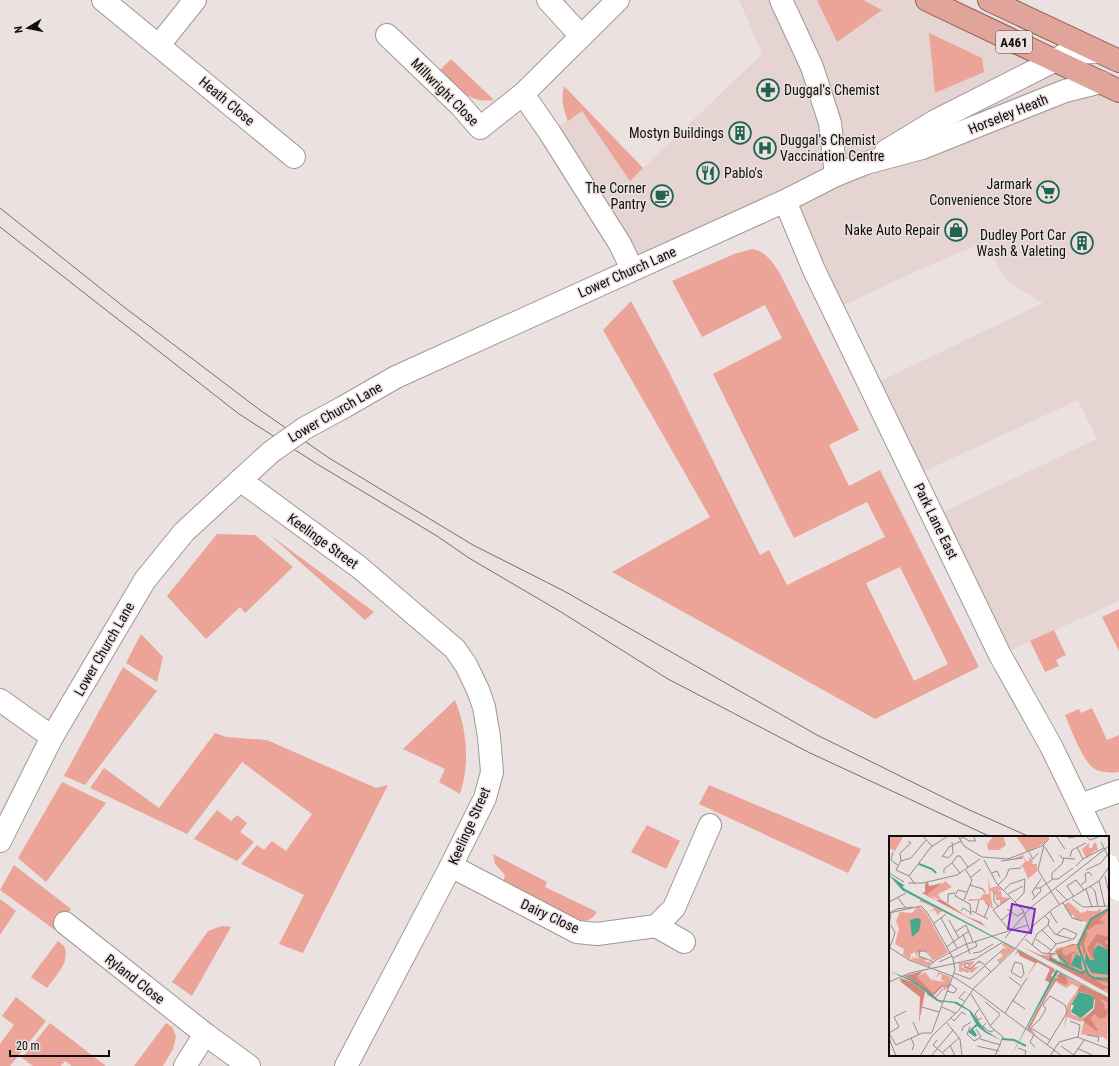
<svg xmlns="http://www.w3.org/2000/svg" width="1119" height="1066" viewBox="0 0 1119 1066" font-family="'Roboto Condensed',sans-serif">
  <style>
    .built { fill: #e5d4d1 }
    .green { fill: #eba497; fill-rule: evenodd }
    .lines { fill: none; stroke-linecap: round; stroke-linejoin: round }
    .minor-casing { stroke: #a09897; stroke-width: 24 }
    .secondary-casing { stroke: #a09897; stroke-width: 24 }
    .trunk-casing { stroke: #926058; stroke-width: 24 }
    .minor { stroke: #fff; stroke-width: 22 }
    .secondary { stroke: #fff; stroke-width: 22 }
    .trunk { stroke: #e0a49a; stroke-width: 22 }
    .tram { stroke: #76706f; stroke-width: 1 }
    .minor-bridge-casing { stroke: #a09897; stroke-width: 24; stroke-linecap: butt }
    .secondary-bridge-casing { stroke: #a09897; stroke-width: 24; stroke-linecap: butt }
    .minor-bridge { stroke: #fff; stroke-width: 22 }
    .secondary-bridge { stroke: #fff; stroke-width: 22 }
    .labels { text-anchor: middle; stroke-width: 3; stroke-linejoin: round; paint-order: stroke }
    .shield { fill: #eae1e0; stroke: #514d4c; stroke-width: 1 }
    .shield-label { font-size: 13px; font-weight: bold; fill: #100d0d }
    .poi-label { font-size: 14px; fill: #100d0d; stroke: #eae1e0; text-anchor: end }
    .street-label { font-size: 14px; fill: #100d0d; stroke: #eae1e0 }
    .inset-river { fill: none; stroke: #47a88d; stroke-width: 2 }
    .inset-road { fill: none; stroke: #938c8c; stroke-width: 1 }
    .view { fill: #7b2cbf; fill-opacity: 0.15; stroke: #7b2cbf; stroke-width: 2 }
    .inset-edge { fill: none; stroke: #100d0d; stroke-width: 2 }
  </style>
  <rect width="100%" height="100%" fill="#eae1e0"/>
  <path class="built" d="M739 0H958L1067 53 1119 76V601L1000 655 933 517 1097 439 1078 400 914 476 870 386 1043 303 1008 282 1000 270 987 241 914 272 834 310 785 201 632 269 550 133 584 108 643 168 762 54Z"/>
  <g class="green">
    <path d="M817 0H863L882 10 837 42Z"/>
    <path d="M929 33 982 58 984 72 935 93Z"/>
    <path d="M451 59 494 100C468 104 458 87 440 70Z"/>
    <path d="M564 86 643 168 630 181 582 111 568 121C563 108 561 99 564 86Z"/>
    <path d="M753 249C767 253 771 260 779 272L859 430 829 445 849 486 880 470 979 667 875 719 612 572 710 517 603 330 631 301 665 364 760 555 769 550 787 585 885 537 867 502 794 538 713 374 782 338 765 305 702 337 672 281 734 254ZM900 567 948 664 914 681 866 583Z"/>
    <path d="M217 534 255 535 293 567 245 613 240 607 206 639 167 596Z"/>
    <path d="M270 535 374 612 365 620Z"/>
    <path d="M1119 609V651L1102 617Z"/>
    <path d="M1054 630 1066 655 1056 660 1059 666 1045 672 1030 641Z"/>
    <path d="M141 634 163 657 157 682 126 663Z"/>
    <path d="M123 667 157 691 85 785 64 776Z"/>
    <path d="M455 700C467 730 470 763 460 794L439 782 445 769 403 749Z"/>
    <path d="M1092 708 1107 740 1119 735V772C1111 773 1102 773 1095 769 1084 764 1070 727 1065 715L1079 709 1081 713Z"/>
    <path d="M215 733 226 737 267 740 376 788 388 785 303 953 279 944 304 895 241 864 257 845 264 850 272 841 286 851 312 814 242 762 187 834 90 788 104 768 159 808Z"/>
    <path d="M62 782 106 803 46 882 18 858Z"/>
    <path d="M709 785 861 849 848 873 699 804Z"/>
    <path d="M217 810 231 821 237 815 247 823 240 832 254 842 237 861 194 839Z"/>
    <path d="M647 825 680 841 666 869 631 852Z"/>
    <path d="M493 854 547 882 545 887 597 912C592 920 587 921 578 921L503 882 505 875 495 864Z"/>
    <path d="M14 865 71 909 55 930 0 890Z"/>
    <path d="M0 899 16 911 0 935Z"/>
    <path d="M222 926 231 927 192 996 172 982 208 931Z"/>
    <path d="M58 941 64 946C71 962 56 975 47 988L31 977Z"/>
    <path d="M16 997 46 1021 10 1066H0V1044L14 1025 2 1016Z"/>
    <path d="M50 1023 106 1066H72L65 1061 61 1066H33L22 1058Z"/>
    <path d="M166 1023 172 1027 176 1036 173 1049 163 1066H134Z"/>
  </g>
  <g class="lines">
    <g class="minor-casing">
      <g id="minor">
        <path d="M103 0 294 157"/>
        <path d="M548 0 581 36"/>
        <path d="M387 35 460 105 480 128 523 94 618 0"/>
        <path d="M159 45 195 0"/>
        <path d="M523 94 550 133 620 244 632 269"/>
        <path d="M785 201 814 270 1000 655 1051 746 1095 837"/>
        <path d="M240 480 359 567 455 649 466 665 478 690 484 707 489 737 492 772 485 798 451 866 346 1066"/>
        <path d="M0 700 52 737"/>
        <path d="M1080 805 1119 791"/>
        <path d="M451 866 577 932 597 934 656 926 674 908 710 825"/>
        <path d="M65 923 205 1034 249 1066"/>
        <path d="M656 926 684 942"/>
        <path d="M185 1066 205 1034"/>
      </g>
    </g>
    <g class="secondary-casing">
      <g id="secondary">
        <path d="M781 0 812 67 830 123 836 175"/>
        <path d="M886 151 937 120 1054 61 1067 53 1098 52"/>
        <path d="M342 408 396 377 785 201 836 175 866 163 922 148 1065 91 1101 82"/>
        <path d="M0 841 52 737 145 580 184 532 271 452"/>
      </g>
    </g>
    <g class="trunk-casing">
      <g id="trunk">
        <path d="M927 0 1119 91"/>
        <path d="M989 0 1119 61"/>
      </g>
    </g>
    <use href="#minor" class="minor"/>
    <use href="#secondary" class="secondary"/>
    <use href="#trunk" class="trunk"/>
    <g class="tram">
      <path d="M0 208 124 307 260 410 329 458 473 545 564 591 817 735 965 808 1030 837"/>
      <path d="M0 227 239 414 317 464 437 536 469 558 561 612 668 679 808 752 991 837"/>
      <path d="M1108 871 1119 876"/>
      <path d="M1108 889 1119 894"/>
    </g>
    <g class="minor-bridge-casing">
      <path id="minor-bridge" d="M1108 865 1119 890"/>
    </g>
    <g class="secondary-bridge-casing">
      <path id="secondary-bridge" d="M271 452 305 428 342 408"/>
    </g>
    <use href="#minor-bridge" class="minor-bridge"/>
    <use href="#secondary-bridge" class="secondary-bridge"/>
  </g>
  <defs>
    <g id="pharmacy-ring" transform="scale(1.15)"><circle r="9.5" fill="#eae1e0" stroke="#216351" stroke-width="1.5"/><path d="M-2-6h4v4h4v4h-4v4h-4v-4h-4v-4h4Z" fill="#216351"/></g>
    <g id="building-ring" transform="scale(1.15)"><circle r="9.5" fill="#eae1e0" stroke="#216351" stroke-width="1.5"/><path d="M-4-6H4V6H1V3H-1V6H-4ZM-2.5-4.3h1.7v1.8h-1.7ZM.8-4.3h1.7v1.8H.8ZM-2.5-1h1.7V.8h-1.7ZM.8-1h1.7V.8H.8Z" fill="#216351"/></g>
    <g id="hospital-ring" transform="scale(1.15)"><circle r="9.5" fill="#eae1e0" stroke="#216351" stroke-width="1.5"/><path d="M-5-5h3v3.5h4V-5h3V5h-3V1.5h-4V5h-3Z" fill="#216351"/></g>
    <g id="restaurant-ring" transform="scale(1.15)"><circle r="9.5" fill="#eae1e0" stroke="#216351" stroke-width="1.5"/><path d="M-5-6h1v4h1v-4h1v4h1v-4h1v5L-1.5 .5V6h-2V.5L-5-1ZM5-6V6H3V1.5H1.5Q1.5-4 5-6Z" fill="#216351"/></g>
    <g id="supermarket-ring" transform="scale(1.15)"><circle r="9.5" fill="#eae1e0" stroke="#216351" stroke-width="1.5"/><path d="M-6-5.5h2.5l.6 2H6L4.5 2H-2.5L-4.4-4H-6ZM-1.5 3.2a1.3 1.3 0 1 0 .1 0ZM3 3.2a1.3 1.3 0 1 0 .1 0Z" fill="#216351"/></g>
    <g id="cafe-ring" transform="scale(1.15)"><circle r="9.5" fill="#eae1e0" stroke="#216351" stroke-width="1.5"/><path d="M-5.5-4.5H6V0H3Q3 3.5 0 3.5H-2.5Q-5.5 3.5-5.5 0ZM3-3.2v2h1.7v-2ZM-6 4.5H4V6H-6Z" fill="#216351"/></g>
    <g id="shop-ring" transform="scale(1.15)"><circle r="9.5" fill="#eae1e0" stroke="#216351" stroke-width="1.5"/><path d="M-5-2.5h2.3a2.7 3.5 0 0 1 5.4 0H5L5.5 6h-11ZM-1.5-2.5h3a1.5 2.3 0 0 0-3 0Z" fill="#216351"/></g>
  </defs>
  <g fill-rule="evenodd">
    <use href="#pharmacy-ring" x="768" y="90"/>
    <use href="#building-ring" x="740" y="133"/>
    <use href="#hospital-ring" x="765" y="148"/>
    <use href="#restaurant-ring" x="708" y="173"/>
    <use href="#supermarket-ring" x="1048" y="192"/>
    <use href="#cafe-ring" x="662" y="196"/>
    <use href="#shop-ring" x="956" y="230"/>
    <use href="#building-ring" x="1082" y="243"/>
  </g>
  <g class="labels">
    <rect class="shield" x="996" y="31" width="36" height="22" rx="3"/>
    <g class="shield-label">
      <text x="1014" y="47">A461</text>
    </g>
    <g class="poi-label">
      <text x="784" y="95" text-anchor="start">Duggal's Chemist</text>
      <text x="724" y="138">Mostyn Buildings</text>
      <text x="780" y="145" text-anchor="start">Duggal's Chemist<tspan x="780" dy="16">Vaccination Centre</tspan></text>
      <text x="724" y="178" text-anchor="start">Pablo's</text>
      <text x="1032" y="189">Jarmark<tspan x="1032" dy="16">Convenience Store</tspan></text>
      <text x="646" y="193">The Corner<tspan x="646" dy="16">Pantry</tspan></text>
      <text x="940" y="235">Nake Auto Repair</text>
      <text x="1066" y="240">Dudley Port Car<tspan x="1066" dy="16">Wash &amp; Valeting</tspan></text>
    </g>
    <g class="street-label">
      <text transform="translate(445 92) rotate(45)" y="5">Millwright Close</text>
      <text transform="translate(227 101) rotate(40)" y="5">Heath Close</text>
      <text transform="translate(1008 114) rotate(-22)" y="5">Horseley Heath</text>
      <text transform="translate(627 272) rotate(-24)" y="5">Lower Church Lane</text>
      <text transform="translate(335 412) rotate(-30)" y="5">Lower Church Lane</text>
      <text transform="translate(936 521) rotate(64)" y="5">Park Lane East</text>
      <text transform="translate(323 541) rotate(36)" y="5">Keelinge Street</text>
      <text transform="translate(104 649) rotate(-60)" y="5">Lower Church Lane</text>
      <text transform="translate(469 826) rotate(-66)" y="5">Keelinge Street</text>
      <text transform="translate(550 916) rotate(25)" y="5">Dairy Close</text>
      <text transform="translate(135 979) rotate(38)" y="5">Ryland Close</text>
    </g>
  </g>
  <g transform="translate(889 836)">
    <rect width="220" height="220" fill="#eae1e0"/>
    <path d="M0 0H27L14 1 6 15 0 12ZM105 0H114L117 9 110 14H99L98 8ZM127 0H161L156 7 138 16ZM200 7V12H203L205 7H207L209 15 207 14 197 22 193 13ZM134 19 137 25H140V21L144 24 143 28H148V35L139 43 134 31H131L136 26 135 22 122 24ZM99 39 101 52 109 50 113 54 106 55H112L113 61 121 62 111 69V64H107V59L101 54 104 73 94 64 79 65 80 63H91L94 58H100ZM55 44 63 51 49 58 53 65 38 58 42 53 56 46ZM32 63 34 64 89 93 53 75 48 79 46 74 41 75 46 72 33 66 30 67ZM180 66 192 77 198 75V72L199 75H208L211 72 212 75 220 71V158L151 119 165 118 162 121 171 126 167 116 164 118 168 112 188 108 198 86 186 83 184 78 182 80 175 69ZM29 70 36 75 59 116 45 124 41 123 44 121 39 116 28 114 30 115 29 120 37 123 36 126H43L39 130 22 124 24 120V124L25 121 31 123 28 120 30 116 27 120 26 116 22 118 21 124 14 119 15 113 6 108 10 93 7 85 11 76 23 77ZM115 106 126 112 110 127 108 124 114 120 111 116 118 112 113 109ZM86 125 80 133 76 131 80 129 78 126 72 131 80 134 89 126H93L87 128 85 132 90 130 83 137 80 135 79 137 74 135 73 136 66 134 70 135V127ZM47 135 44 144 55 146 52 143 53 139 51 138 49 142 51 137 47 142 49 136 62 141 58 151 55 150 58 153 55 154 54 150 52 152 53 149 44 157 28 141 36 136 43 145ZM178 141 192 148 188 155H191L182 169V178L193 182 198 178 192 186 178 181 175 193 178 169 190 152 183 148 177 152 167 146H179ZM210 156 220 162 218 204 214 201 192 198 195 185 205 174Z" fill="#eba497"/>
    <path d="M39 46 40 50 53 47 38 58 47 64H53L77 80 92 86 97 91 33 57 36 56V48ZM219 75 210 84 216 87 205 89 200 94 197 93 202 83 208 78ZM196 95 199 97 195 107 197 116 195 119 193 110 189 109ZM208 98 220 101V104L215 106 220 109V114L208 106 204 115 206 116 203 124 198 112ZM183 108H189L174 112 173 117 177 120 183 116 190 117 183 118 182 129 186 127 191 131H184L193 134V130L194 135 179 129 166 115ZM132 110 160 123V119L165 118 162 121 169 124 161 123 193 137 197 134 203 141 220 143V147L206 144 220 152V154L217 152 214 154ZM129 114 165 133 166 137 164 136 162 140 164 141 161 147 156 144 161 133 148 126 137 142 146 127 131 120 129 116 125 119ZM34 135 28 141 44 157 53 149 58 150 62 143 59 152 54 150 43 161 24 144 15 140ZM171 137 178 141 179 146 177 149 167 145 160 156 141 192 147 199 138 193 166 142H169L167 140ZM11 142 24 146 36 156 30 187 31 161 12 146ZM192 148 220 162V166L210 163 215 168 216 174 219 172 217 181 210 183 206 178 201 182 209 194 207 195 193 184 205 173 206 164 202 159 188 155Z" fill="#d68779"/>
    <path d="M0 39 16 50H13L16 53 220 162 169 136 122 220 167 134 13 54ZM29 82 32 84 30 95 23 101 21 84ZM209 109 220 114V139L203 137 196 126 197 116 201 124H205L204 115ZM187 118 192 121 193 134 182 129ZM0 135 24 144 50 164 68 166 82 175 97 195 112 204 97 197 88 190 84 193 88 199 86 201 79 196 87 188 80 175 65 167 48 165 24 146ZM190 156 202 159 205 163 204 172 192 182 182 176 185 169H182Z" fill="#47a88d"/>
    <path class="inset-river" d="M30 28 43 33 47 37M220 73 202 83 189 109 199 138 205 142 220 143M169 119 179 129M161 123 193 137 197 134M113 203 125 204 137 210"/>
    <path class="inset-road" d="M34 0 43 10M69 0 75 10 93 21 119 23 153 10 160 3M167 0 176 13M197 0 201 4 209 1M179 2 191 0M71 3 74 1 80 5H87L84 0M212 6 220 22M155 9 149 34 170 68M156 11 165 26M188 11 194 23M4 16 2 24 10 30M140 16 144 23 149 17M171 19 173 22 186 23M54 20 59 22 64 17 63 6M53 21 60 11 72 5M181 21 183 14 197 7M175 22 173 28 163 37V43H169L184 32M95 24 108 48 134 74 141 96M12 25 11 17 22 7 19 5M112 25 133 22M187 30 194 23 215 12M197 34 212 27 218 19M0 37 15 46M55 37V33L63 27M71 37 63 27 68 20H71L79 31M103 37 108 35 111 41M20 40 42 11 59 0M216 40 219 53M82 41 92 33M210 45 216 71M19 47H34L68 39 91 23M26 48 20 40 7 34 12 25 22 22 37 4M81 49 94 53 96 57M109 49 117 41 120 33 132 32M192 49 197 45 196 38 200 36 203 40M201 50 206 55 209 71M151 52 164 43M167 53 178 64M197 53 203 71M115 54 121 48 136 43 135 57 126 66M77 56 69 54 66 60 81 68 82 79M105 56V65L109 70M119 58 134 50M146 61 143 56 152 43M185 61 178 50 187 44 195 54M9 62 17 72M183 63 194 71 220 70M75 64 83 44 77 34M143 64 152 55 151 52H146M0 66 17 57M59 67V58L66 57M174 67 183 82 193 85M118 73 128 80 135 76M72 75 74 72 82 77M83 75 99 83M87 76 90 64M161 76 168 87M0 77 32 70 38 76 64 122 66 134 43 196M0 77 8 73 24 71M156 80 160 84 159 89 166 98 172 100 183 103H185L188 98 175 92 168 98M52 82 68 112M95 82 100 70 96 66M60 84 70 102M113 84 122 76M44 88 57 78M0 92 2 76M120 94 104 74 121 62M153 94 167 108M66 96 77 89 84 106M74 98 81 118M116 102 141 72 220 10M136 103 153 117 168 118M147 103 162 114M143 109 148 98 159 89M0 111 20 124 63 140 85 154 173 220M1 111 6 97 2 89M57 111 80 95M31 114 30 120 45 126M28 115H36L43 121M84 117 91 116 104 108M159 118 167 108 182 104M64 122 88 110 86 105M50 126 63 120M126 126 133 128 135 138 132 142 122 136ZM80 128 77 127 75 131 81 133 90 125 96 129M96 129 116 112M39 131 47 124 75 109 139 89M65 137 81 143 96 130 102 136M120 141 132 150M0 146 21 137 86 123 114 106M58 155 65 157 68 153 61 148M38 158 53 167M82 158 102 191 114 201 106 220M46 162 54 153M123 164 136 173M75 165 70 162 76 155M96 166 111 178M33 171 50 176M53 171 66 177M90 173 86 178 89 184 93 182M17 175 5 181 10 191 0 197 7 209 33 197H43M116 177 138 142M62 182 65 185 73 176 77 179M181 185 191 189 189 201M24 186 30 199M58 187 71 203 73 220M97 187 94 190 98 194 102 196 105 194M101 190 111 179M81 191 78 198 85 205 92 201 87 193M73 195 74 191 82 186M145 199 141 206 146 211M198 199 210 201 209 206M0 202 7 220M22 202 25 209 23 214M91 203 112 209M48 204 44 209 57 220M61 209 66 220M158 209 160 206 169 191 170 190 178 176V175L176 169 161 160 154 169 157 173 151 183 142 192 161 204M88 210 110 215M172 210 186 220M129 212 137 215 136 220M188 212 205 220M54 216 70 202M31 220 43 200 70 174 85 152 125 114 146 88 165 72 210 45 220 31M42 220 64 194M161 220 170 206 188 201 220 213M184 220 195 204"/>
    <path class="view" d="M123 68 146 73 142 97 119 93Z"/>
    <rect width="220" height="220" class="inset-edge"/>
  </g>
  <g transform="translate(28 28) rotate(260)" stroke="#eae1e0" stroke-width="3" paint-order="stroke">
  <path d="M0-3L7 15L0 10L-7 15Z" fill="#100d0d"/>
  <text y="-6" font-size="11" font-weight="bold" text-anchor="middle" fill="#100d0d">N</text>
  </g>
  <path d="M10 1050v6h99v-6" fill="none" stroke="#100d0d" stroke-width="2"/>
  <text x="16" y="1050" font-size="12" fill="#100d0d" stroke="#eae1e0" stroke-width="3" paint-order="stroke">20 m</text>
</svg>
